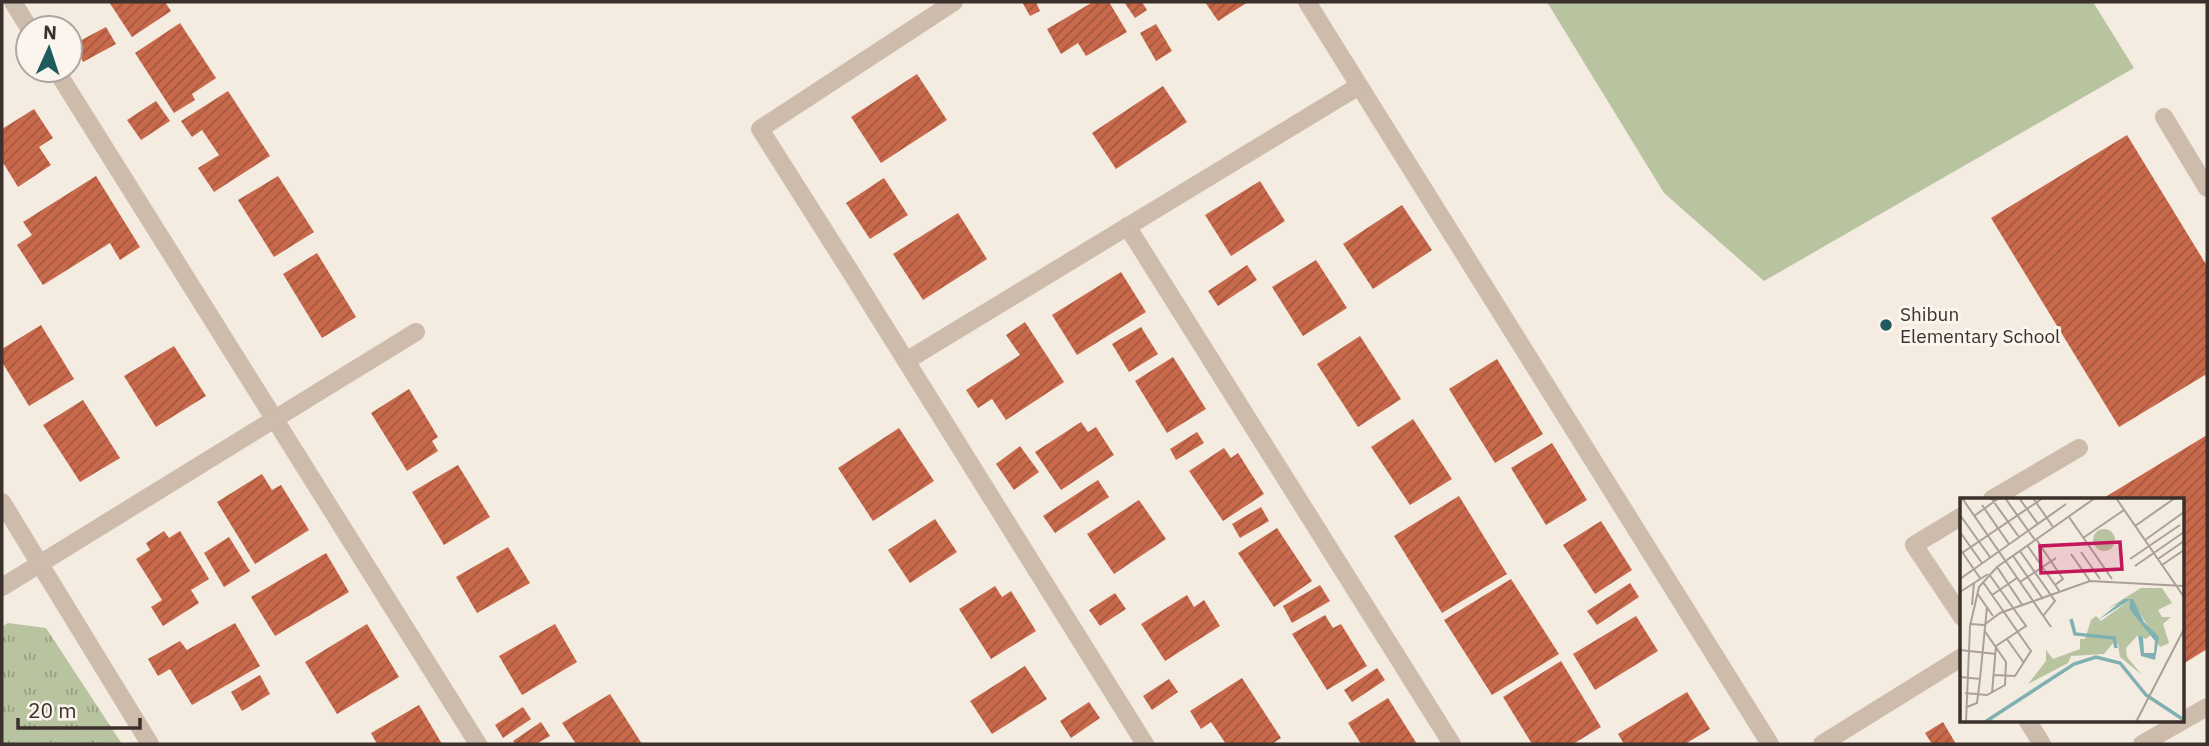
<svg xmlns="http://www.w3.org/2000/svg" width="2209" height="746" viewBox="0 0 2209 746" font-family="'IBM Plex Sans',sans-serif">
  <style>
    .park { fill: url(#park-tufts) }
    .pitch { fill: #b8c4a0 }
    .building { fill: url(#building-hatch) }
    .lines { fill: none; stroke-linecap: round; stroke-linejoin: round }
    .service { stroke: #cdbbac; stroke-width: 18 }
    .minor { stroke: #cdbbac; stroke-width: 18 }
    .poi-dot { fill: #1f5a5e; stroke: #fbf5ee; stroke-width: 2.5 }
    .labels { text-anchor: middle; stroke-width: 6; stroke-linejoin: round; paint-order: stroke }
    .poi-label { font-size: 19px; fill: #3b302b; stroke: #fbf5ee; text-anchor: start }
    .inset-river { fill: none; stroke: #7fb0b2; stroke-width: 3.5 }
    .inset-road { fill: none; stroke: #aaa098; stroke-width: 2 }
    .view { fill: #c2185b; fill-opacity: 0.15; stroke: #c2185b; stroke-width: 3.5 }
    .inset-edge { fill: none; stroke: #3b302b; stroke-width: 3.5 }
  </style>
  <defs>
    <pattern id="park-tufts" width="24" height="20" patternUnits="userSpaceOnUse" patternTransform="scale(1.75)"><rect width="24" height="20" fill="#b8c4a0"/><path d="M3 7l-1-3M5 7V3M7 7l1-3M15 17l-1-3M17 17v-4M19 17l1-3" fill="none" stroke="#97a083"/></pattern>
    <pattern id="building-hatch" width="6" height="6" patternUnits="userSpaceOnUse" patternTransform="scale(1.75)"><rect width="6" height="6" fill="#c8694b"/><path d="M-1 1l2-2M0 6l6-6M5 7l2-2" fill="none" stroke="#a4573f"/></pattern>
  </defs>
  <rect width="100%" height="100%" fill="#f4ebe1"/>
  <path class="park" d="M8 623 46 628 122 744H2V627Z"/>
  <path class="pitch" d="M1547 2H2093L2134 68 1764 281 1664 193Z"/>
  <g class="building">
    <path d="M109 2H165L171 11 132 37Z"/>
    <path d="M1022 2H1036L1040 11 1030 16Z"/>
    <path d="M1093 2H1109L1127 32 1086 56 1078 43 1061 54 1047 29Z"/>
    <path d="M1124 2H1142L1147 10 1135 18Z"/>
    <path d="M1205 2H1248L1218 21Z"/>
    <path d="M180 23 216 78 192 94 195 100 174 113 135 53Z"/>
    <path d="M1156 24 1172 51 1156 61 1140 33Z"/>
    <path d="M106 27 116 44 83 62 74 44Z"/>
    <path d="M917 74 947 120 881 163 851 117Z"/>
    <path d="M1163 86 1187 122 1116 169 1092 133Z"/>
    <path d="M228 91 270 156 214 192 198 168 219 155 202 130 192 137 181 121Z"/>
    <path d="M156 101 170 121 141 140 127 120Z"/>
    <path d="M34 109 53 138 39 147 51 165 18 187 2 161V129Z"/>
    <path d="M2127 135 2207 266V380L2205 375 2119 427 1991 218Z"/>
    <path d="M96 176 140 247 120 260 110 243 43 285 17 245 32 235 23 222Z"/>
    <path d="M278 176 314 232 274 257 238 200Z"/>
    <path d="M884 178 908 215 870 239 846 203Z"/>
    <path d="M1260 181 1285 221 1231 256 1205 215Z"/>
    <path d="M1402 205 1432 250 1373 289 1343 244Z"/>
    <path d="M958 213 987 259 923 300 893 254Z"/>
    <path d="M317 253 356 317 322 338 283 274Z"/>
    <path d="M1316 260 1347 308 1303 336 1272 287Z"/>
    <path d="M1247 265 1257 280 1218 306 1208 291Z"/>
    <path d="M1121 272 1146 312 1077 355 1052 315Z"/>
    <path d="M1025 322 1064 382 1006 420 992 399 978 408 966 390 1020 355 1006 335Z"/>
    <path d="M41 325 74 379 29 406 2 362V349Z"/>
    <path d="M1141 327 1158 354 1129 372 1112 344Z"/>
    <path d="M1360 336 1401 399 1358 427 1317 364Z"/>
    <path d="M174 346 206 396 156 427 124 376Z"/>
    <path d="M1173 357 1206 409 1167 433 1135 381Z"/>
    <path d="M1497 359 1543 434 1495 463 1449 389Z"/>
    <path d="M409 389 438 437 432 441 438 451 407 471 371 413Z"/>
    <path d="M83 400 120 458 80 482 43 425Z"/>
    <path d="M1413 419 1452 479 1410 505 1371 447Z"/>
    <path d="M1081 422 1088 432 1096 427 1114 455 1061 490 1035 452Z"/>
    <path d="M899 428 934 481 873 521 838 468Z"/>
    <path d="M1197 432 1204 443 1176 460 1170 449Z"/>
    <path d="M2207 435V649L2183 664V499H2102Z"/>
    <path d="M1552 443 1587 500 1546 525 1511 468Z"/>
    <path d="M1020 446 1039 472 1014 490 996 464Z"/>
    <path d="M1224 448 1231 458 1238 453 1264 494 1223 521 1189 471Z"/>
    <path d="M458 465 490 517 444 545 412 492Z"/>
    <path d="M262 474 272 490 281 485 309 530 255 564 217 502Z"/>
    <path d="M1098 480 1109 497 1055 533 1043 516Z"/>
    <path d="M1459 496 1507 574 1442 613 1394 536Z"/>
    <path d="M1139 500 1166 539 1114 574 1087 534Z"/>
    <path d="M1261 507 1269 521 1240 538 1232 524Z"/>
    <path d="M935 519 957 552 910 583 888 550Z"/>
    <path d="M1601 521 1632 570 1595 594 1563 545Z"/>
    <path d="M1277 528 1312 581 1274 607 1238 553Z"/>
    <path d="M164 531 169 538 180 531 209 579 191 590 199 603 163 626 151 607 162 600 136 559 150 550 146 543Z"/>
    <path d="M229 537 250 571 224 587 204 553Z"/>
    <path d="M508 547 530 583 477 613 456 577Z"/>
    <path d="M326 553 349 592 275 636 251 597Z"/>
    <path d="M1511 579 1559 654 1492 695 1444 620Z"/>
    <path d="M1630 583 1639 597 1597 625 1587 611Z"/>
    <path d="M1320 585 1330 601 1292 623 1283 606Z"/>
    <path d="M995 586 1002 597 1011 591 1036 631 991 659 959 609Z"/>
    <path d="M1115 593 1126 609 1100 626 1089 610Z"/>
    <path d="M1187 595 1194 607 1204 600 1220 626 1165 661 1141 624Z"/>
    <path d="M1325 615 1333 628 1341 624 1367 666 1327 690 1292 634Z"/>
    <path d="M1636 616 1658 651 1595 690 1573 654Z"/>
    <path d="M235 623 260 666 192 705 170 669 158 676 148 659 180 641 187 650Z"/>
    <path d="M367 624 399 677 337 714 305 662Z"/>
    <path d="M555 624 577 662 522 695 499 656Z"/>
    <path d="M1561 661 1601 727 1573 744H1532L1503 697Z"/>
    <path d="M1025 666 1047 699 992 734 970 701Z"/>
    <path d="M1377 668 1385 680 1352 702 1344 690Z"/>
    <path d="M260 675 270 694 242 711 231 692Z"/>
    <path d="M1242 678 1281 738 1272 744H1226L1211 722 1201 729 1190 711Z"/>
    <path d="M1169 679 1178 692 1152 710 1143 696Z"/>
    <path d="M1687 692 1710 729 1685 744H1624L1618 734Z"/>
    <path d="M610 694 642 744H576L562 723Z"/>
    <path d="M1388 698 1417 744H1361L1348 723Z"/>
    <path d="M1089 702 1100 718 1071 738 1060 721Z"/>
    <path d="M419 705 442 744H377L371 733Z"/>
    <path d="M523 707 531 719 503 738 495 725Z"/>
    <path d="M541 722 550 736 536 744H515L513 741Z"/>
    <path d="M1943 722 1956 744H1932L1925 733Z"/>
  </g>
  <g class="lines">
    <g class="service">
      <path d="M2164 117 2207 188"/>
      <path d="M850 271 760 129 954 2"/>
      <path d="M1992 499 2079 448"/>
      <path d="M1962 516 1914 545 1962 617"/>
      <path d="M2027 720 2042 744"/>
      <path d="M1822 744 1962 657"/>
      <path d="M2142 744 2207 707"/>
    </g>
    <g class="minor">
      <path d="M13 2 29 28"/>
      <path d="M1307 2 1770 744"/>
      <path d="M56 70 478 744"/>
      <path d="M1127 226 1452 744"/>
      <path d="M850 271 1145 744"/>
      <path d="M906 361 1359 86"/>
      <path d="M2 502 150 744"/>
      <path d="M2 587 416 332"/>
    </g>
  </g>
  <circle class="poi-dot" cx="1886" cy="325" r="7"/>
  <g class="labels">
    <g class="poi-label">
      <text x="1900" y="321">Shibun<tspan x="1900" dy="22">Elementary School</tspan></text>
    </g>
  </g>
  <g transform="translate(1960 498)">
    <rect width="224" height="224" fill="#f4ebe1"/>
    <path d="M181 90H202L212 105 198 112 202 119H211L203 126 209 145 200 149 171 100 147 111ZM170 102V112L192 136 186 141 178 137 166 150 167 159 182 177 160 159 158 146 153 145 144 156 111 158 108 165 68 186 86 163V152L93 161 120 151V141H125L131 122 136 118 141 123Z" fill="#b8c4a0"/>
    <path d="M133 42a11 11 0 1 1 22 0a11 11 0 1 1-22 0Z" fill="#b8c4a0"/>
    <path d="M164 101H173L184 124 199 139 195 162 181 158 178 137 183 139 184 155H194L195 143 170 112V102L138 122Z" fill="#7fb0b2"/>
    <path class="inset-river" d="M111 121 115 136 154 140 156 150M25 224 114 166 136 159 160 165 186 197 224 222"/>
    <path class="inset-road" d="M2 0 91 129M31 0 59 39M45 0 75 42M59 0 78 26M73 0 93 29M156 0 224 99M22 7 49 46M0 17 30 59M14 18 39 0M109 19 152 81M175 28 215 0M0 34 22 65M123 40 164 12M76 41 103 81 95 87M185 42 224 14M67 47 100 94M0 51 20 80M60 53 95 103 83 118M121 54 140 81M2 55 83 0M111 56 130 83M53 58 83 101M170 61 220 27M198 61 224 43M202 67 224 52M175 68 224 34M37 69 63 108M29 76 66 128 36 148 32 195M0 81 106 6M23 84 71 153 55 178 34 177M60 84 96 60M0 94 28 76M17 95 33 118M32 97 57 80M12 107 14 85M11 126 24 127 40 115 130 83 224 88M47 141 64 165M0 152 36 156M0 179 20 181 27 109M5 195 27 197 45 187 46 164 24 132M7 209 17 205 20 181M6 224 10 128 19 89 37 69 135 0M176 224 224 131"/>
    <path class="view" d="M160 44 162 71 81 75 80 48Z"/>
    <rect width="224" height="224" class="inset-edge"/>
  </g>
  <rect width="2209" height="746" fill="none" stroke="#3b302b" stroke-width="7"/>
  <g transform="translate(49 49) rotate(3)"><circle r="33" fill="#fbf5ee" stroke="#aea6a0" stroke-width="2"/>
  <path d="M0-5L12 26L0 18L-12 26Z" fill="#1f5a5e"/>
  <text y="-10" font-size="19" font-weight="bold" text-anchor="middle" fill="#3b302b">N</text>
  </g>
  <path d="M18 718v10h122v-10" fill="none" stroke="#3b302b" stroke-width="3.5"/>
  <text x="28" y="718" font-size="21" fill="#3b302b" stroke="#fbf5ee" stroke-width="5" paint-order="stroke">20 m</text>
</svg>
